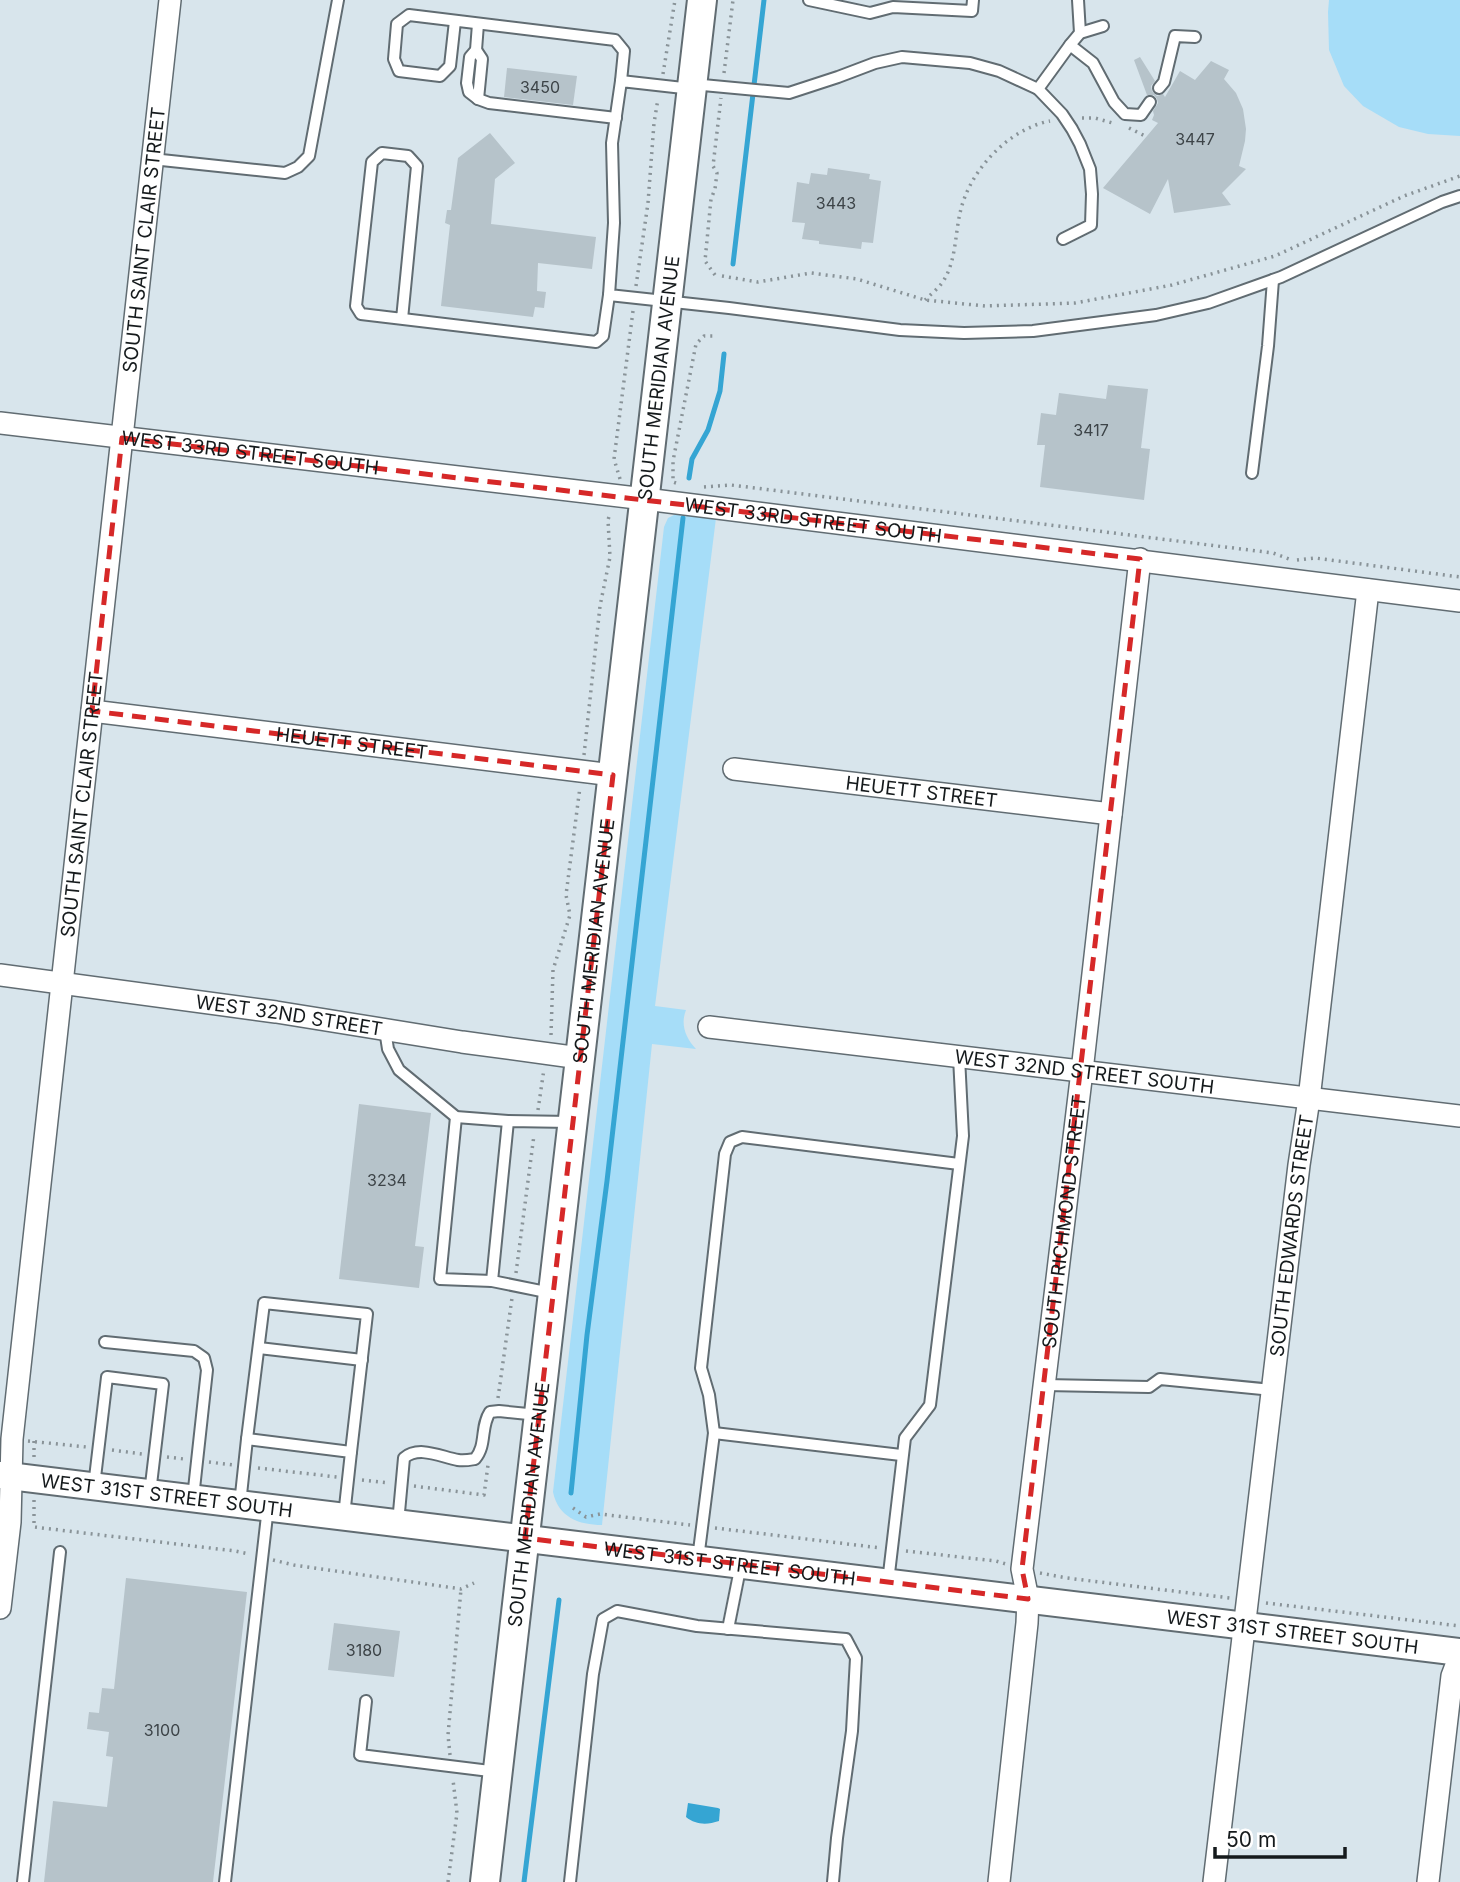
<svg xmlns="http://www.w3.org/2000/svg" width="1460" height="1882" viewBox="0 0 1460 1882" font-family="Inter,sans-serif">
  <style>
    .green { fill: #a6ddf8 }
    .water { fill: #35a5d3 }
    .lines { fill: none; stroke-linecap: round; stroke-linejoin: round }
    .stream { stroke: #35a5d3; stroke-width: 5 }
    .building { fill: #b6c3ca }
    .service-casing { stroke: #616c72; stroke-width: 14 }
    .minor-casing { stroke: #616c72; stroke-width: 24 }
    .tertiary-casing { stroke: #616c72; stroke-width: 30 }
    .secondary-casing { stroke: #616c72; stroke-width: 32 }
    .path { stroke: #899398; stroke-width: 3.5; stroke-dasharray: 2 5; stroke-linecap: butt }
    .service { stroke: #fff; stroke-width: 10 }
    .minor { stroke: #fff; stroke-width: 21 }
    .tertiary { stroke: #fff; stroke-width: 26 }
    .secondary { stroke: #fff; stroke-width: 28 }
    .marked { fill: none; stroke: #d62828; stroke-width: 5; stroke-dasharray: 14 9; stroke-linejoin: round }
    .labels { text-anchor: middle; stroke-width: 5; stroke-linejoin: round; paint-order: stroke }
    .number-label { font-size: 16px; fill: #3d4448 }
    .street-label { font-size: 19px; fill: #151a1c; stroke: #fff }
  </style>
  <rect width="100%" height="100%" fill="#d8e5ec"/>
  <g class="green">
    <path d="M1329 0H1460V136L1428 134 1399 127 1363 106 1344 86 1329 50 1328 12Z"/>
    <path d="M676 514 716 518 655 1006 686 1010C680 1025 686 1038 696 1049L652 1044 602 1525C579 1525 558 1517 553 1492L664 527 668 518Z"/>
  </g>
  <path class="water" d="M688 1803 718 1808 720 1809 719 1821C707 1825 696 1825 686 1817Z"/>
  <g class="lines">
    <g class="stream">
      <path d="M733 264 764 0"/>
      <path d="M689 478 692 459 708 430 720 391 724 354"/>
      <path d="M571 1493 587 1335 607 1181 683 518"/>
      <path d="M524 1882 559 1600"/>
    </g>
  </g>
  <g class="building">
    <path d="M1140 57 1155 81 1151 86 1152 91 1157 96 1163 94 1165 97 1180 71 1195 80 1211 61 1229 70 1224 79 1236 93 1243 109 1246 129 1245 141 1239 166 1246 169 1222 193 1231 205 1174 213 1168 179 1150 214 1103 188 1158 123 1152 120 1154 115 1153 111 1158 103 1157 99 1154 95H1147L1134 60Z"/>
    <path d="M507 68 577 76 573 105 504 97Z"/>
    <path d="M490 133 515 163 495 179 491 224 596 237 592 269 538 263 537 291 546 292 544 308 535 307 533 317 441 306 450 225 445 223 447 210H451L458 158Z"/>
    <path d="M828 168 870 174 869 179 881 181 873 243 862 242 861 249 819 244V241L802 239 805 223 792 222 797 182 809 184 811 173 827 175Z"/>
    <path d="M1108 385 1148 389 1141 448 1150 449 1144 500 1040 487 1045 445H1037L1041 413 1056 415 1059 393 1106 399Z"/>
    <path d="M359 1104 431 1113 415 1246 424 1247 419 1288 339 1279Z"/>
    <path d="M126 1578 247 1592 213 1882H44L53 1801 107 1807 113 1757 106 1756 109 1732 87 1729 89 1712 99 1713 102 1688 114 1689Z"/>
    <path d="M334 1623 400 1631 394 1677 328 1670Z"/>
  </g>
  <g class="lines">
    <g class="service-casing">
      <g id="service">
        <path d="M809 0 870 13 893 7 972 11 973 0"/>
        <path d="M1078 0 1080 33"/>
        <path d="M455 21 450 66 440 76 399 71 394 59 397 24 409 15 615 40 624 51 621 81"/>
        <path d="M478 24 476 50 470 57 467 83 469 92 478 99 489 103 616 118"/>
        <path d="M1070 45 1080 33 1103 26"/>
        <path d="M476 50 482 59 478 99"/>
        <path d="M692 84 789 93 838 77 875 63 902 57 970 63 999 71 1038 89 1062 114 1072 129 1080 144 1090 169 1092 194 1091 225 1063 239"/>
        <path d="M1159 88 1164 82 1175 36 1195 37"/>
        <path d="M692 89 621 81 612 143 614 223 609 295 729 308 900 330 964 333 1033 331 1156 315 1208 303 1281 277 1442 202 1460 196"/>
        <path d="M1038 89 1070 45 1093 63 1114 102 1125 114 1141 115 1150 102"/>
        <path d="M152 159 285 173 298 167 309 156 338 0"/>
        <path d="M402 319 417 166 408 156 382 153 372 162 356 306 361 314 596 342 603 336 609 295"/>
        <path d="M1252 473 1268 346 1273 280"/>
        <path d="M385 1030 388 1049 399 1070 456 1117 508 1121"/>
        <path d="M456 1117 440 1279 492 1281"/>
        <path d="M551 1293 492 1281 508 1121 571 1122"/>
        <path d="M105 1342 194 1351 204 1358 207 1370 193 1498"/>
        <path d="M259 1348 362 1360"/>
        <path d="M1045 1385 1149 1387 1160 1379 1273 1390"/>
        <path d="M714 1433 901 1455"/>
        <path d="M247 1439 264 1303 367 1314 351 1452"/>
        <path d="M94 1486 107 1377 163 1384 150 1493"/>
        <path d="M240 1504 247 1439 351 1452 344 1516"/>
        <path d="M398 1523 404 1458C419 1445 441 1457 458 1460 464 1461 469 1460 475 1459 487 1445 480 1427 490 1412L499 1411 538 1415"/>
        <path d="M698 1559 714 1433 709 1395 701 1368 725 1154 730 1142 742 1137 959 1164"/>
        <path d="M888 1582 905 1438 930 1405 963 1136 959 1057"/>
        <path d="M728 1629 741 1564"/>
        <path d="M366 1701 360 1755 498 1772"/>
        <path d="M23 1882 60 1552"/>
        <path d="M225 1882 268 1507"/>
        <path d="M570 1882 593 1674 603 1619 617 1611 697 1626 846 1639 856 1658 852 1731 837 1838 833 1882"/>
      </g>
    </g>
    <g class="minor-casing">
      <g id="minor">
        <path id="s1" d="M0 423 645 499 1460 601"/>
        <path id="s2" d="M92 711 613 775"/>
        <path id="s3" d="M734 769 1111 814"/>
        <path id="s4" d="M0 975 276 1012 462 1042 580 1058"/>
        <path id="s5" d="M709 1027 1460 1116"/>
        <path id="s6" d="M0 1608 10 1522 12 1439 170 0"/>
        <path id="s7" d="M999 1882 1027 1623 1028 1599 1022 1569 1082 1071 1140 559"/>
        <path id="s8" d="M1214 1882 1299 1165 1309 1099 1368 590"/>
        <path d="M1428 1882 1452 1676 1460 1655"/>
      </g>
    </g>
    <g class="tertiary-casing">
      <g id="tertiary">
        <path id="s9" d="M0 1475 1460 1652"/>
      </g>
    </g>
    <g class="secondary-casing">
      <g id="secondary">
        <path id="s10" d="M485 1882 702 0"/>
      </g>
    </g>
    <g class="path">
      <path d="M724 73 733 0"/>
      <path d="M663 74 675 0"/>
      <path d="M1082 118H1095L1116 124"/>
      <path d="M1129 128 1147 137"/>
      <path d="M715 275 705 261 711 199 715 189 717 173 713 166 721 98"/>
      <path d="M722 276 758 282 811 273 857 279 925 300 985 306 1075 303 1172 285 1275 256 1404 196 1460 176"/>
      <path d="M636 286 648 203 654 123 658 99"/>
      <path d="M925 300C931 294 939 288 944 280 956 260 955 235 960 213 969 171 1008 129 1050 121"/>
      <path d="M620 479 614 459 633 311"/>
      <path d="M676 483 673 482V461L696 344 704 336H715"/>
      <path d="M704 487 731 485 1273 553 1289 559"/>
      <path d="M1297 560 1315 558 1460 577"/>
      <path d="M584 755 600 606 610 557 608 520 610 513"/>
      <path d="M551 1035 553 970 570 915 566 895 580 787"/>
      <path d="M538 1110 544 1069"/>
      <path d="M516 1273 534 1135"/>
      <path d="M498 1398 512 1298"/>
      <path d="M28 1441 87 1447"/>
      <path d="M112 1450 142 1454"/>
      <path d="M34 1457V1441"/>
      <path d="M167 1457 184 1459"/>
      <path d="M209 1462 233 1465"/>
      <path d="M258 1468 337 1477"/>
      <path d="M362 1480 389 1483"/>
      <path d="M414 1486 484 1495 488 1465"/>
      <path d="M34 1500V1527L235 1551 249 1554"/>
      <path d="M573 1508 586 1517 600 1514 690 1525"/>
      <path d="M715 1528 881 1548"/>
      <path d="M906 1551 996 1561 1006 1564"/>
      <path d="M273 1560 294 1565 461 1589 474 1583"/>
      <path d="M1040 1573 1067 1578 1230 1598"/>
      <path d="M1266 1603 1460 1626"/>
      <path d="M450 1755 448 1735 461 1589"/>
      <path d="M448 1882 457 1813 453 1780"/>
    </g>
    <use href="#service" class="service"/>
    <use href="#minor" class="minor"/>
    <use href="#tertiary" class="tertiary"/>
    <use href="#secondary" class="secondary"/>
  </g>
  <path class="marked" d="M122 438 1140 559 1022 1569 1028 1599 525 1538 613 775 92 711Z"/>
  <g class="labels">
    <g class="number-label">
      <text x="540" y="93">3450</text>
      <text x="1195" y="145">3447</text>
      <text x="836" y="209">3443</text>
      <text x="1091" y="436">3417</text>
      <text x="387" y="1186">3234</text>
      <text x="364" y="1656">3180</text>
      <text x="162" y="1736">3100</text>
    </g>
    <g class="street-label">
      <text dy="7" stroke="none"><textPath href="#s6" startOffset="1376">SOUTH SAINT CLAIR STREET</textPath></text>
      <text dy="7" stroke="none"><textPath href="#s10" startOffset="1514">SOUTH MERIDIAN AVENUE</textPath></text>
      <text dy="7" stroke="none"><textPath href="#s1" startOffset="252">WEST 33RD STREET SOUTH</textPath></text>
      <text dy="7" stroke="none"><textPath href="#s1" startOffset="819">WEST 33RD STREET SOUTH</textPath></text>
      <text dy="7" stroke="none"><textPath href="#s2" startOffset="262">HEUETT STREET</textPath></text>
      <text dy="7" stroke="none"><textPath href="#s3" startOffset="189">HEUETT STREET</textPath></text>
      <text dy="7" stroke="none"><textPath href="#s6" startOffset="808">SOUTH SAINT CLAIR STREET</textPath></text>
      <text dy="7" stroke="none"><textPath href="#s10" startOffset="947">SOUTH MERIDIAN AVENUE</textPath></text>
      <text dy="7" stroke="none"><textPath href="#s4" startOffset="292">WEST 32ND STREET</textPath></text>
      <text dy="7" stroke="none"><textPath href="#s5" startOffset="378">WEST 32ND STREET SOUTH</textPath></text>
      <text dy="7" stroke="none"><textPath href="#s7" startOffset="665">SOUTH RICHMOND STREET</textPath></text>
      <text dy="7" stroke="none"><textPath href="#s8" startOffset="651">SOUTH EDWARDS STREET</textPath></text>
      <text dy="7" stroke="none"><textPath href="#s9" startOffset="168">WEST 31ST STREET SOUTH</textPath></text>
      <text dy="7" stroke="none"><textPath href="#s10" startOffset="380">SOUTH MERIDIAN AVENUE</textPath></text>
      <text dy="7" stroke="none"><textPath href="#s9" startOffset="735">WEST 31ST STREET SOUTH</textPath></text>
      <text dy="7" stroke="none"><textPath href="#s9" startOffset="1302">WEST 31ST STREET SOUTH</textPath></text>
    </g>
  </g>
  <path d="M1215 1847v10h130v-10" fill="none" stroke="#151a1c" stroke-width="3.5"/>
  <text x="1226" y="1847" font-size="21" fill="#151a1c" stroke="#ffffff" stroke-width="5" paint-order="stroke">50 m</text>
</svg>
